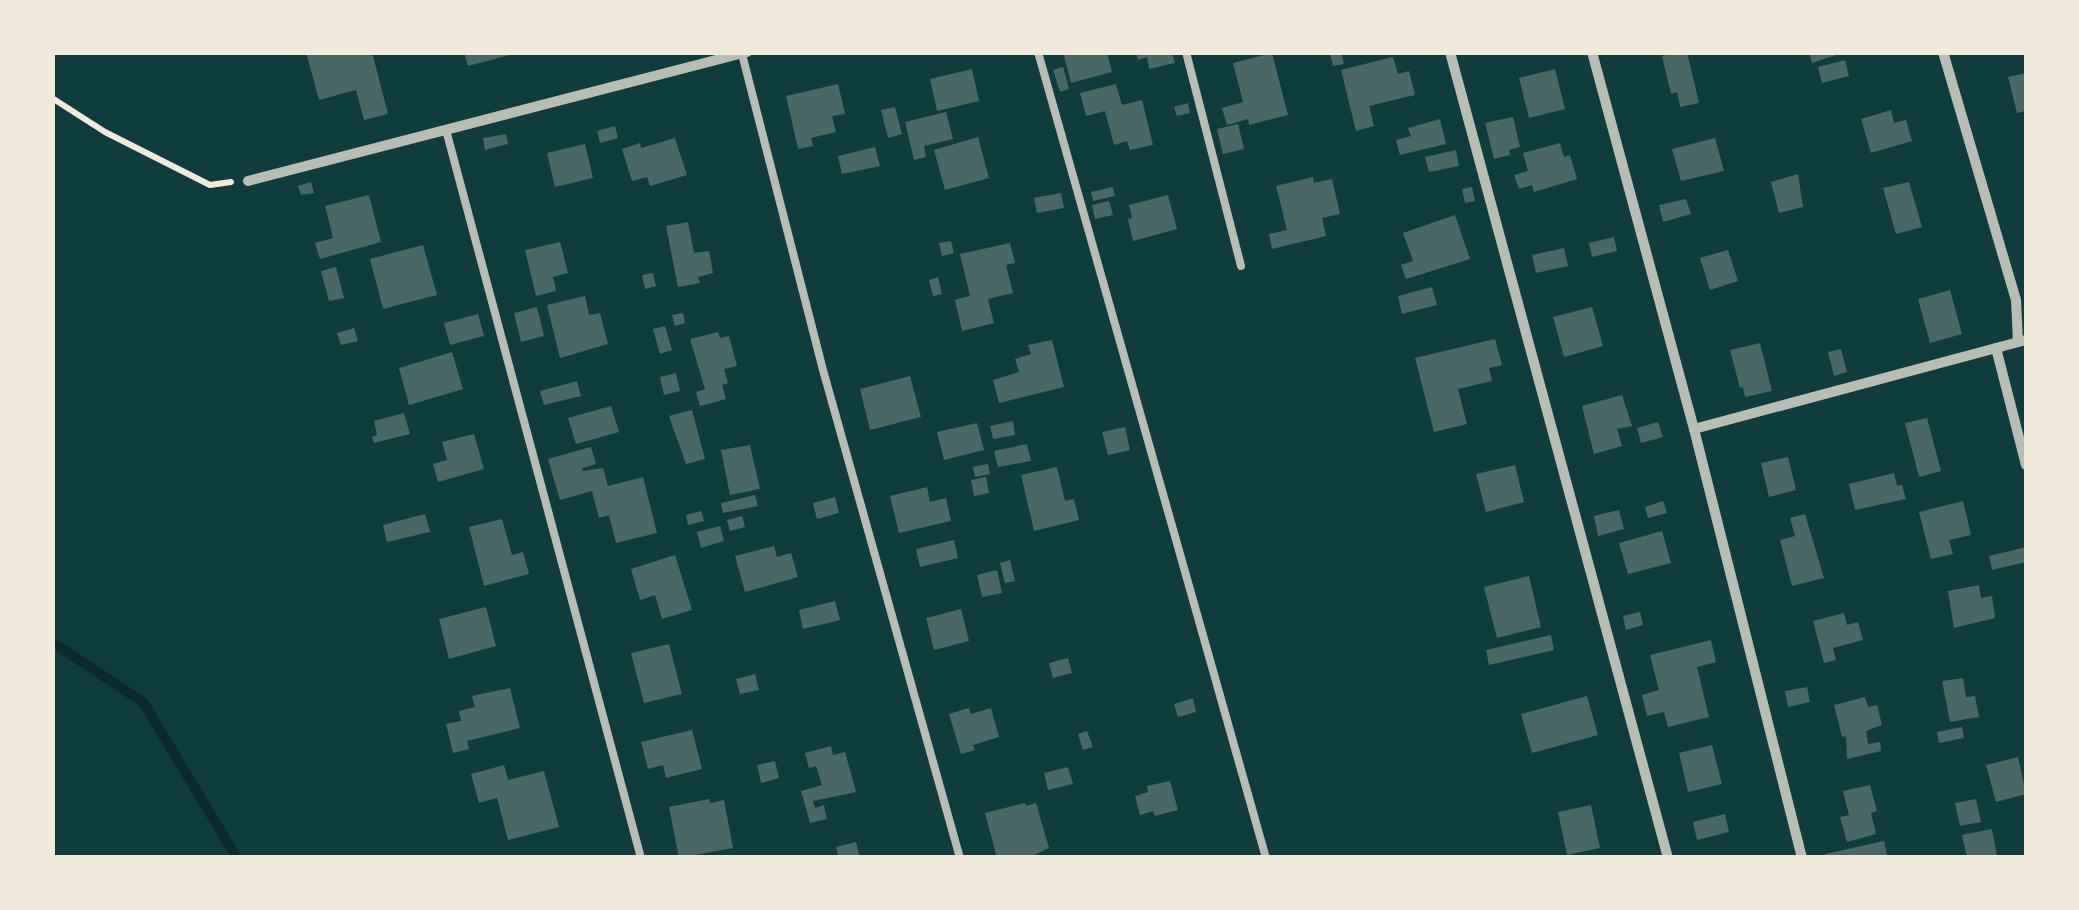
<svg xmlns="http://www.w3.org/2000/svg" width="2079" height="910" viewBox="0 0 2079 910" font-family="Commissioner,sans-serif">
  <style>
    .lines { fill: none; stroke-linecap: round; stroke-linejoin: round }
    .stream { stroke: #0a2a2b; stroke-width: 10 }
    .building { fill: #486865 }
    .path { stroke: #f1e9da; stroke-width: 6 }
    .service { stroke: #b8beb3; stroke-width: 8 }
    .minor { stroke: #b8beb3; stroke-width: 10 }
  </style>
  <rect width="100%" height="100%" fill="#0f3d3e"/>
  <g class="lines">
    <path class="stream" d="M52 642 143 702 237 858"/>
  </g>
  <g class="building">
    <path d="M306 52H372L388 114 364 120 356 90 319 100Z"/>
    <path d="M464 52H513L514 54 468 66Z"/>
    <path d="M1063 52H1107L1112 72 1071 83Z"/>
    <path d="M1136 52H1172L1175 63 1149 69 1147 57 1138 60Z"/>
    <path d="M1341 52 1344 64 1333 66 1330 54Z"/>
    <path d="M1676 52H1687L1699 103 1680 107 1677 92 1671 94 1662 56Z"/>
    <path d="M1809 52H1842V53L1812 63Z"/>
    <path d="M1272 53 1288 115 1249 125 1248 119 1227 125 1222 108 1243 102 1233 63Z"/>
    <path d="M1393 57 1398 74 1409 71 1415 95 1369 106 1374 126 1356 131 1341 70Z"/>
    <path d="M1845 60 1849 76 1822 83 1818 67Z"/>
    <path d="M1063 67 1069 89 1060 92 1053 70Z"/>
    <path d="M972 69 979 101 937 111 930 79Z"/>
    <path d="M1555 69 1565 109 1529 118 1519 78Z"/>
    <path d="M2026 73V111L2017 113 2008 77Z"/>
    <path d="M838 84 845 114 832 116 836 132 811 138 813 146 798 149 786 96Z"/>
    <path d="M1116 84 1122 105 1142 100 1153 145 1130 150 1127 141 1114 145 1105 111 1086 116 1080 93Z"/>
    <path d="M1188 103 1190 113 1177 116 1174 107Z"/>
    <path d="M895 107 902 134 888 138 881 110Z"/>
    <path d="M1891 110 1894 123 1906 120 1912 141 1871 153 1861 119Z"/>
    <path d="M946 112 953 139 924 146 926 157 914 160 905 122Z"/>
    <path d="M1513 117 1520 147 1509 150 1510 155 1494 159 1485 123Z"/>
    <path d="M1440 119 1446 144 1400 155 1396 140 1411 136 1408 128Z"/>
    <path d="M1238 124 1244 149 1223 154 1217 129Z"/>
    <path d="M615 126 618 138 600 143 597 131Z"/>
    <path d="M506 134 508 144 485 150 483 138Z"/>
    <path d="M978 137 989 178 945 190 934 150Z"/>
    <path d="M675 138 687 175 650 186 647 177 632 181 622 149 640 143 641 148Z"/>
    <path d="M1715 138 1724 171 1681 181 1672 149Z"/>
    <path d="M1560 143 1564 157 1570 155 1577 179 1534 192 1532 185 1519 189 1514 175 1528 171 1523 153Z"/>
    <path d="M585 144 593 178 555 187 547 153Z"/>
    <path d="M875 147 880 166 842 174 838 156Z"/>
    <path d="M1456 150 1459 166 1429 172 1425 157Z"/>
    <path d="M1798 174 1803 207 1779 213 1771 182Z"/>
    <path d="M1313 177 1314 183 1332 179 1340 214 1322 218 1326 236 1272 249 1269 234 1287 230 1276 186Z"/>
    <path d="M311 182 314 193 301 195 298 186Z"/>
    <path d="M1909 182 1922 227 1896 234 1883 188Z"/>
    <path d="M1113 187 1115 196 1093 201 1091 192Z"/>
    <path d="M1472 187 1475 201 1465 203 1462 189Z"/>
    <path d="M1061 193 1064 208 1037 213 1034 198Z"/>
    <path d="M369 195 381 242 320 259 315 243 333 238 325 206Z"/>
    <path d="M1168 195 1177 229 1133 241 1128 219 1132 218 1129 205Z"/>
    <path d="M1686 199 1691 214 1663 222 1659 205Z"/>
    <path d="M1109 201 1113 215 1095 219 1092 205Z"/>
    <path d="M1455 215 1470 259 1406 279 1401 265 1413 261 1403 233Z"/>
    <path d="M688 222 694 253 709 251 713 273 698 277 700 283 678 287 666 226Z"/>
    <path d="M1614 237 1617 251 1592 257 1589 243Z"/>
    <path d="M951 241 954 253 942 256 939 243Z"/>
    <path d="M560 242 568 273 553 277 556 291 536 296 525 250Z"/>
    <path d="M1010 243 1015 263 1006 265 1013 293 988 299 994 323 962 331 955 300 970 296 960 254Z"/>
    <path d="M423 245 437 295 383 309 370 259Z"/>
    <path d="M1564 248 1568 266 1536 273 1532 255Z"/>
    <path d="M1728 250 1738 281 1710 290 1700 258Z"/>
    <path d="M336 267 344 298 329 301 321 271Z"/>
    <path d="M653 273 656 286 645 289 642 275Z"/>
    <path d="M938 277 942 294 933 296 929 280Z"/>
    <path d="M1432 287 1437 305 1402 314 1398 296Z"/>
    <path d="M1950 290 1962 334 1930 343 1918 299Z"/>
    <path d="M585 296 589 315 600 313 608 344 560 358 547 305Z"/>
    <path d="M537 307 544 336 521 342 514 313Z"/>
    <path d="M1592 307 1603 346 1564 357 1553 317Z"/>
    <path d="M683 313 685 323 675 326 672 315Z"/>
    <path d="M478 314 484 336 450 345 444 323Z"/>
    <path d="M665 326 672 350 660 354 653 329Z"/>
    <path d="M354 328 358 341 341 345 337 333Z"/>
    <path d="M718 332 720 338 729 336 737 366 724 369 728 383 722 385 726 399 700 406 696 392 705 389 690 339Z"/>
    <path d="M1495 339 1502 365 1489 368 1492 381 1458 389 1467 424 1434 432 1415 358Z"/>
    <path d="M1052 340 1064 387 999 403 993 380 1019 372 1015 359 1031 354 1028 345Z"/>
    <path d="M1760 343 1772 391 1745 397 1743 387 1740 388 1730 350Z"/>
    <path d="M1841 349 1847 372 1834 376 1828 352Z"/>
    <path d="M452 352 463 389 409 405 399 368Z"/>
    <path d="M676 373 680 391 664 395 660 377Z"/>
    <path d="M910 376 921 417 870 430 860 389Z"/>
    <path d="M577 381 581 396 544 405 540 391Z"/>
    <path d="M1622 395 1632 426 1617 429 1622 446 1594 454 1582 406Z"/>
    <path d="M611 406 619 432 576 444 568 418Z"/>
    <path d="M692 410 705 459 686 464 669 416Z"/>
    <path d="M404 413 410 434 374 443 372 437 377 435 374 421Z"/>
    <path d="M1927 418 1941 471 1919 477 1905 423Z"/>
    <path d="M1013 421 1015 435 993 439 990 426Z"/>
    <path d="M1658 422 1663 437 1641 443 1637 428Z"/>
    <path d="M977 423 984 450 944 460 937 432Z"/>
    <path d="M1125 427 1130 450 1108 455 1102 432Z"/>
    <path d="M474 434 484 469 438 482 433 464 447 460 442 442Z"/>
    <path d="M1027 444 1031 461 998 467 994 451Z"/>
    <path d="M750 445 760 489 730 495 721 450Z"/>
    <path d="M591 447 596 464 582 468 583 471 603 468 608 486 643 477 657 533 616 543 609 515 599 518 592 491 560 500 548 459Z"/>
    <path d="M1788 457 1796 490 1769 497 1761 463Z"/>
    <path d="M988 464 990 474 975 477 973 467Z"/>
    <path d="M1515 465 1524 502 1486 512 1476 474Z"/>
    <path d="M1057 467 1065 501 1074 499 1079 520 1034 531 1021 475Z"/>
    <path d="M1894 473 1897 486 1902 485 1906 499 1855 510 1849 484Z"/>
    <path d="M986 477 989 493 974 496 971 480Z"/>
    <path d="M927 487 930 502 946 498 951 521 899 533 890 496Z"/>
    <path d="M755 495 758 506 723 513 721 503Z"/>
    <path d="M835 497 839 513 817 519 813 503Z"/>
    <path d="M1663 501 1667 513 1648 518 1645 507Z"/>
    <path d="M1963 501 1971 535 1949 540 1953 554 1931 559 1919 512Z"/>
    <path d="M1619 510 1624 529 1598 536 1594 516Z"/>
    <path d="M701 511 704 521 688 525 686 515Z"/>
    <path d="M425 514 430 532 387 542 383 525Z"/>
    <path d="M1805 514 1824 578 1792 586 1780 540 1795 536 1790 518Z"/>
    <path d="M742 516 745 527 730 531 727 520Z"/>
    <path d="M502 519 512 555 523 552 529 574 484 586 469 527Z"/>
    <path d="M720 526 724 541 701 548 697 532Z"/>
    <path d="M1662 531 1671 563 1628 574 1619 543Z"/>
    <path d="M954 540 958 558 920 567 916 549Z"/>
    <path d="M774 546 777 557 791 553 798 577 745 592 735 556Z"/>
    <path d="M2026 547V562L1992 570 1989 556Z"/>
    <path d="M675 555 692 610 662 619 655 595 640 600 631 569Z"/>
    <path d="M1010 560 1015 581 1005 583 1000 563Z"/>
    <path d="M997 570 1002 593 982 597 977 575Z"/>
    <path d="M1529 576 1541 627 1497 638 1484 587Z"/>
    <path d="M1979 585 1981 598 1992 596 1995 618 1954 628 1948 591Z"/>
    <path d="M835 601 840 620 803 629 799 610Z"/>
    <path d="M486 607 496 646 449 659 439 619Z"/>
    <path d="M961 609 969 641 934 650 926 618Z"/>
    <path d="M1640 612 1643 625 1626 630 1623 616Z"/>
    <path d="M1844 613 1847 625 1858 622 1863 640 1833 648 1836 660 1824 663 1813 621Z"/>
    <path d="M1551 635 1554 650 1489 665 1486 650Z"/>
    <path d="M1711 640 1716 662 1697 667 1709 717 1668 727 1664 712 1647 716 1642 695 1659 690 1650 655Z"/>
    <path d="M669 644 682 694 644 703 631 653Z"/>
    <path d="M1068 658 1072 673 1053 678 1049 663Z"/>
    <path d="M755 674 759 690 740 694 736 679Z"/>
    <path d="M1963 678 1966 697 1975 696 1979 717 1950 722 1942 681Z"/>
    <path d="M1807 687 1810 702 1788 707 1785 691Z"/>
    <path d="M510 688 520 728 467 741 469 749 453 753 446 724 461 721 459 711 475 707 472 696Z"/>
    <path d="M1587 696 1598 735 1532 753 1521 714Z"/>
    <path d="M1865 697 1868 707 1877 705 1882 725 1866 731 1868 744 1880 742 1881 751 1847 759 1846 736 1842 737 1834 705Z"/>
    <path d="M1193 698 1196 712 1178 717 1174 704Z"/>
    <path d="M969 708 971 714 991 708 999 737 973 745 975 750 961 754 949 714Z"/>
    <path d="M1962 727 1964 738 1939 743 1937 732Z"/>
    <path d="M692 730 702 769 666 778 663 765 648 769 641 742Z"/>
    <path d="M1087 731 1093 747 1083 750 1078 734Z"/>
    <path d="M1712 745 1722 784 1688 792 1679 753Z"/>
    <path d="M831 746 833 755 845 752 856 792 813 801 815 808 824 805 827 819 810 823 801 791 822 785 816 766 809 768 805 753Z"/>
    <path d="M2018 757 2026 794 1996 802 1986 765Z"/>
    <path d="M775 761 779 778 761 783 757 765Z"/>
    <path d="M504 765 508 780 544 771 559 827 508 840 497 798 479 803 471 774Z"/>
    <path d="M1068 767 1073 784 1048 790 1044 773Z"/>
    <path d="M1170 781 1178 810 1155 816 1153 811 1140 815 1135 796 1148 792 1147 786Z"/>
    <path d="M1870 785 1877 811 1871 813 1876 834 1847 842 1840 817 1849 815 1843 791Z"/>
    <path d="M709 799 710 803 724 800 733 848 679 858 669 807Z"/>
    <path d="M1976 799 1981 822 1960 826 1955 803Z"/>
    <path d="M1025 803 1026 806 1036 803 1049 848 1028 858H997L985 813Z"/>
    <path d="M1591 805 1600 848 1567 855 1558 812Z"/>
    <path d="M1725 814 1729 832 1697 840 1693 822Z"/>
    <path d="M1992 829 1997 856 1967 858 1962 835Z"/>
    <path d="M1884 841 1887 855 1826 858 1825 854Z"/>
    <path d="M856 842 860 858H839L836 847Z"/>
  </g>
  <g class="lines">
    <path class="path" d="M52 98 105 132 210 185 231 182"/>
    <g class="service">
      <path d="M1038 52 1266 858"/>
      <path d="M1186 52 1241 266"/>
      <path d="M742 54 823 370 960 858"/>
      <path d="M446 130 641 858"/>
    </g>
    <g class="minor">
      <path d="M1450 52 1668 858"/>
      <path d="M1592 52 1694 429 1802 858"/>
      <path d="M1943 52 2016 300 2018 342"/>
      <path d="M248 181 747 52"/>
      <path d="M1996 348 2026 465"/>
      <path d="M1694 429 2026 340"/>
    </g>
  </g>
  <rect width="2079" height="910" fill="none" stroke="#f1e9da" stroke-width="110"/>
</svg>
